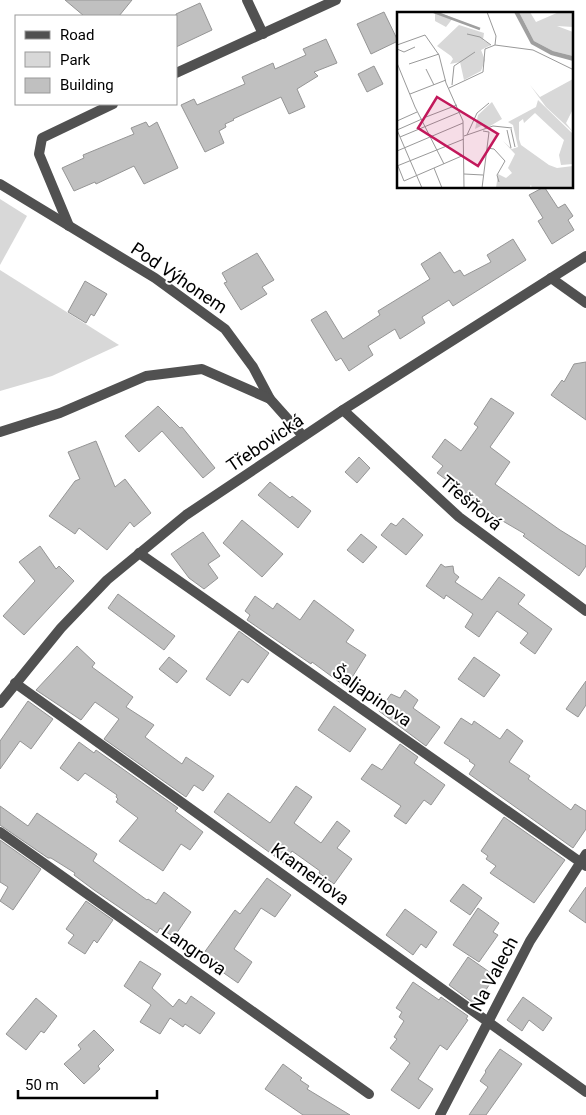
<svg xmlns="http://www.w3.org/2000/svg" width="586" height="1115" viewBox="0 0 586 1115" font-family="Roboto,sans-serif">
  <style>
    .green { fill: #d8d8d8 }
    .building { fill: #c0c0c0; stroke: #959595 }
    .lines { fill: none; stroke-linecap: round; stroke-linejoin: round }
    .minor { stroke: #515151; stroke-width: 10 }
    .labels { text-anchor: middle; stroke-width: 4; stroke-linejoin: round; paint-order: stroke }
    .street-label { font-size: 18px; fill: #000; stroke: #fff }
    .inset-river { fill: none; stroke: #9f9f9f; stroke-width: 2.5 }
    .inset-road { fill: none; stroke: #999; stroke-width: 1 }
    .view { fill: #c2185b; fill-opacity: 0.15; stroke: #c2185b; stroke-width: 2.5 }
    .inset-edge { fill: none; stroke: #000; stroke-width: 2.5 }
  </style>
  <rect width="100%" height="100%" fill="#fff"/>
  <g class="green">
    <path d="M0 199 27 216 0 265Z"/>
    <path d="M0 270 119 345 52 376 0 391Z"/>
  </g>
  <g class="building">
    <path d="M65 0H132L119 16H84Z"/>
    <path d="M200 3 212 30 176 47V14Z"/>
    <path d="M384 12 398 41 371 54 357 24Z"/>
    <path d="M326 39 337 63 314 72 318 76 297 89 305 107 289 114 281 97 233 119 234 120 225 124 226 127 219 131 224 143 205 152 181 105 194 99 197 105 245 84 242 77 273 63 275 69 306 55 303 49Z"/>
    <path d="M374 66 383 84 367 92 358 74Z"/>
    <path d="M146 122 149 127 157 122 178 168 144 184 134 166 96 184 95 182 74 191 62 168 84 158 83 155 134 134 131 128Z"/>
    <path d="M542 188H545L558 208 565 204 573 216 568 220 574 230 552 244 538 221 543 218 529 195Z"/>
    <path d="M513 239 526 260 453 306 449 300 422 317 425 323 400 339 395 329 368 346 373 355 349 371 341 358 336 361 311 320 326 311 343 339 380 315 378 311 430 279 421 264 440 252 454 273 460 270 464 276 491 262 487 255Z"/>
    <path d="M257 253 274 280 262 287 267 294 241 310 224 283 227 282 222 273Z"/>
    <path d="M85 281 107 294 94 316 91 314 86 323 68 312Z"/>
    <path d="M586 362V420L551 395 562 380 564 382 574 364Z"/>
    <path d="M491 398 514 413 490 447 510 462 495 484 560 530 586 546V566L579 576 523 536 525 534 501 520 437 473 443 466 432 457 445 439 461 451 478 427 474 424Z"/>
    <path d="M158 406 180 428 182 427 215 468 203 478 162 431 139 452 125 436Z"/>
    <path d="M96 441 115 487 125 479 151 513 134 527 130 522 107 550 79 528 75 534 49 516 75 481 80 479 68 452Z"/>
    <path d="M359 457 370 468 357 483 345 472Z"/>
    <path d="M270 482 290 498 292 496 311 511 298 528 258 495Z"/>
    <path d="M403 518 423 535 406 555 381 535 391 523 396 526Z"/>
    <path d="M242 520 283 554 262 577 223 543Z"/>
    <path d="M203 532 220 556 208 564 218 578 204 589 189 578 171 554Z"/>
    <path d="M361 534 377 547 363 563 347 550Z"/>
    <path d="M40 546 56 569 59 566 74 581 24 635 3 616 35 581 19 562Z"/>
    <path d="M441 564 445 567 453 566 454 573 459 577 455 582 482 600 499 577 525 595 518 604 552 629 535 654 520 643 528 633 497 611 479 637 465 627 473 614 446 595 444 599 426 586Z"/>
    <path d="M118 594 175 636 164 650 108 608Z"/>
    <path d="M255 596 273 609 277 603 300 620 314 600 354 630 346 642 366 655 346 687 312 662 311 664 247 620 250 615 245 611Z"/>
    <path d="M239 631 269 653 248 683 242 679 230 696 206 679Z"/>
    <path d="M77 646 95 663 92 667 133 697 126 707 154 725 145 737 182 764 186 757 214 776 203 791 194 785 186 797 104 739 119 719 95 702 81 720 36 690Z"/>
    <path d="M169 657 187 671 177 683 159 669Z"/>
    <path d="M474 657 500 675 484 697 458 679Z"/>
    <path d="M586 681V705L578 717 566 709Z"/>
    <path d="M405 690 418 700 413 708 440 727 426 746 379 711 391 694 400 698Z"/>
    <path d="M28 701 53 719 31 749 20 741 0 769V741Z"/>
    <path d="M334 706 366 729 350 752 318 730Z"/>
    <path d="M461 718 472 725 474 721 500 739 507 729 523 741 509 762 530 776 528 779 571 810 575 804 586 811V829L573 848 469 774 475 765 469 761 470 760 444 743Z"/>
    <path d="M79 742 94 753 96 750 178 808 175 811 203 832 190 850 181 844 163 871 119 841 138 818 116 802 118 799 116 797 117 795 85 773 78 781 60 768Z"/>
    <path d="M400 744 418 757 414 763 445 785 431 805 424 800 406 824 394 816 401 806 361 779 372 764 382 770Z"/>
    <path d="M296 786 312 797 294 823 321 843 337 821 350 831 337 848 352 859 334 884 319 873 320 871 292 851 284 863 214 812 228 793 270 823Z"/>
    <path d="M0 806 28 826 37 813 97 854 93 861 147 900 148 899 156 904 164 892 191 912 174 937 160 928 157 933 94 890 74 875 75 873 51 858H48L0 825Z"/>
    <path d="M504 817 565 860 534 903 490 873 496 866 486 859 488 856 481 851Z"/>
    <path d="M0 840 41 869 13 910 0 901 8 887 0 882Z"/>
    <path d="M267 878 291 895 275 917 261 908 234 949 252 962 238 983 201 957 235 910 240 914Z"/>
    <path d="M463 884 482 898 470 915 450 901Z"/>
    <path d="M586 887V923L569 911Z"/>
    <path d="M86 901 113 920 97 943 94 940 85 954 68 943 74 935 66 929Z"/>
    <path d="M478 908 499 923 493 932 498 935 479 962 453 945Z"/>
    <path d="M405 909 437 932 426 948 421 944 413 955 386 935Z"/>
    <path d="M468 957 495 976 476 1005 449 985Z"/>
    <path d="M140 961 161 974 152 988 173 1007 179 999 186 1004 191 996 215 1013 200 1034 185 1024 183 1027 170 1018 160 1034 140 1022 151 1005 124 986Z"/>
    <path d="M413 982 439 1000 441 997 468 1016 466 1019 468 1020 447 1050 440 1045 418 1079 433 1089 419 1109 391 1090 410 1063 390 1048 397 1039 394 1037 404 1021 399 1017 402 1012 396 1008Z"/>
    <path d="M523 997 552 1018 543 1031 529 1020 522 1031 507 1020Z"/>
    <path d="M36 998 57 1016 44 1033 41 1031 26 1050 6 1034Z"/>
    <path d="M94 1030 114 1050 98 1066 100 1069 84 1084 64 1064 81 1049 78 1045Z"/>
    <path d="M500 1049 522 1064 486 1115H469L488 1087 480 1081 486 1072 485 1071Z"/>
    <path d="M283 1064 302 1078 300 1080 309 1086 307 1089 350 1115H303L265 1089Z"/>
  </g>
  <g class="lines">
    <g class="minor">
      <path d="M247 0 263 34"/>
      <path d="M176 73 336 0"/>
      <path d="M0 184 155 278 225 329 253 367 270 399 303 436"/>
      <path d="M69 226 39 154 42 138 113 104"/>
      <path d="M551 278 586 303"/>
      <path d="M343 410 459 517 586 611"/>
      <path d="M0 432 60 413 146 376 202 369 270 399"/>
      <path d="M139 553 586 866"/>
      <path d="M15 683 586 1092"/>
      <path d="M0 703 61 628 107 580 186 515 343 410 586 256"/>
      <path d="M0 832 369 1094"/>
      <path d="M440 1115 530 941 586 854"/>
    </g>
  </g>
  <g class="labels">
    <g class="street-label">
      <text transform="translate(179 278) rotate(34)" y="6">Pod Výhonem</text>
      <text transform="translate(265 443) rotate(-34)" y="6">Třebovická</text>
      <text transform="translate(471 503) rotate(40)" y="6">Třešňová</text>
      <text transform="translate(372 696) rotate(35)" y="6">Šaljapinova</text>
      <text transform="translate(310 874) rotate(36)" y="6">Krameriova</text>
      <text transform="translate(194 950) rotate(35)" y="6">Langrova</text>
      <text transform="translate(494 974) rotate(-62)" y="6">Na Valech</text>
    </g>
  </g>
  <g transform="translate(397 12)">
    <rect width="176" height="176" fill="#fff"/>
    <path d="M34 0 44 1 56 6 49 15 38 9V1ZM122 0H133L139 10 162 0H176V15L160 14 176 20V44L156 39 137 29ZM62 13 87 21 86 28 94 33 84 38 88 48 84 59 67 68 63 50 53 52 56 47 54 44 40 34ZM176 67V97L169 111 176 120 149 95 133 73 143 85ZM141 88 176 122V152L164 153 162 143 167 128 138 101 127 111 126 107 122 110V127L124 133 152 153 160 156 176 154V176H135L134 173 132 176H99L101 162 109 166 115 161 111 156 118 142 106 129 115 137 121 135 116 113 111 110 139 95ZM95 90 105 107 88 117 86 113 78 117 81 103Z" fill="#d8d8d8"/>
    <path d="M117 0H122L137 29 156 39 176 44V49L154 43 134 32Z" fill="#9f9f9f"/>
    <path class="inset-river" d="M37 0 83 17"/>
    <path class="inset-road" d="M90 0 99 24 98 33M70 22 83 25 94 33M0 33 28 23 42 43 49 71 66 109 67 176M0 37 7 40 18 35M0 51 18 95 47 152M12 52 42 42M57 54 78 40M29 57 37 73M55 73 57 54M52 76 86 60 88 37 98 33 136 38 177 58M13 82 49 68M29 105 60 93M0 109 20 100M114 117 118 135M0 118 25 176M0 118 25 107M110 118 114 136M70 123 80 101 92 91M67 124 96 114 115 116M3 125 63 100M90 136 97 137 108 149 100 163 102 170M0 139 66 111M0 154 67 127M1 154 7 169 67 143M37 156 45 176M67 162 86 163M85 176 92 120 86 119"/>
    <path class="view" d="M40 85 101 122 81 154 21 116Z"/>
    <rect width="176" height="176" class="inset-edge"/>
  </g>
  <rect x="15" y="15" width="162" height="90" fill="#ffffff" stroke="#999999"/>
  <rect x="25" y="31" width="25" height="8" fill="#515151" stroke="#999999"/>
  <text x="60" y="40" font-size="15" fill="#000000">Road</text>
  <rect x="25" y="52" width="25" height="15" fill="#d8d8d8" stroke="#999999"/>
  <text x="60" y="65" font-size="15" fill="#000000">Park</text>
  <rect x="25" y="78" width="25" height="15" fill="#c0c0c0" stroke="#999999"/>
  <text x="60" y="90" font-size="15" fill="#000000">Building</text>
  <path d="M18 1090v8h139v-8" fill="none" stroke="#000000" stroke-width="2.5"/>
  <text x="25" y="1090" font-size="15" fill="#000000" stroke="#ffffff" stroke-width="4" paint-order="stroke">50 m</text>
</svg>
